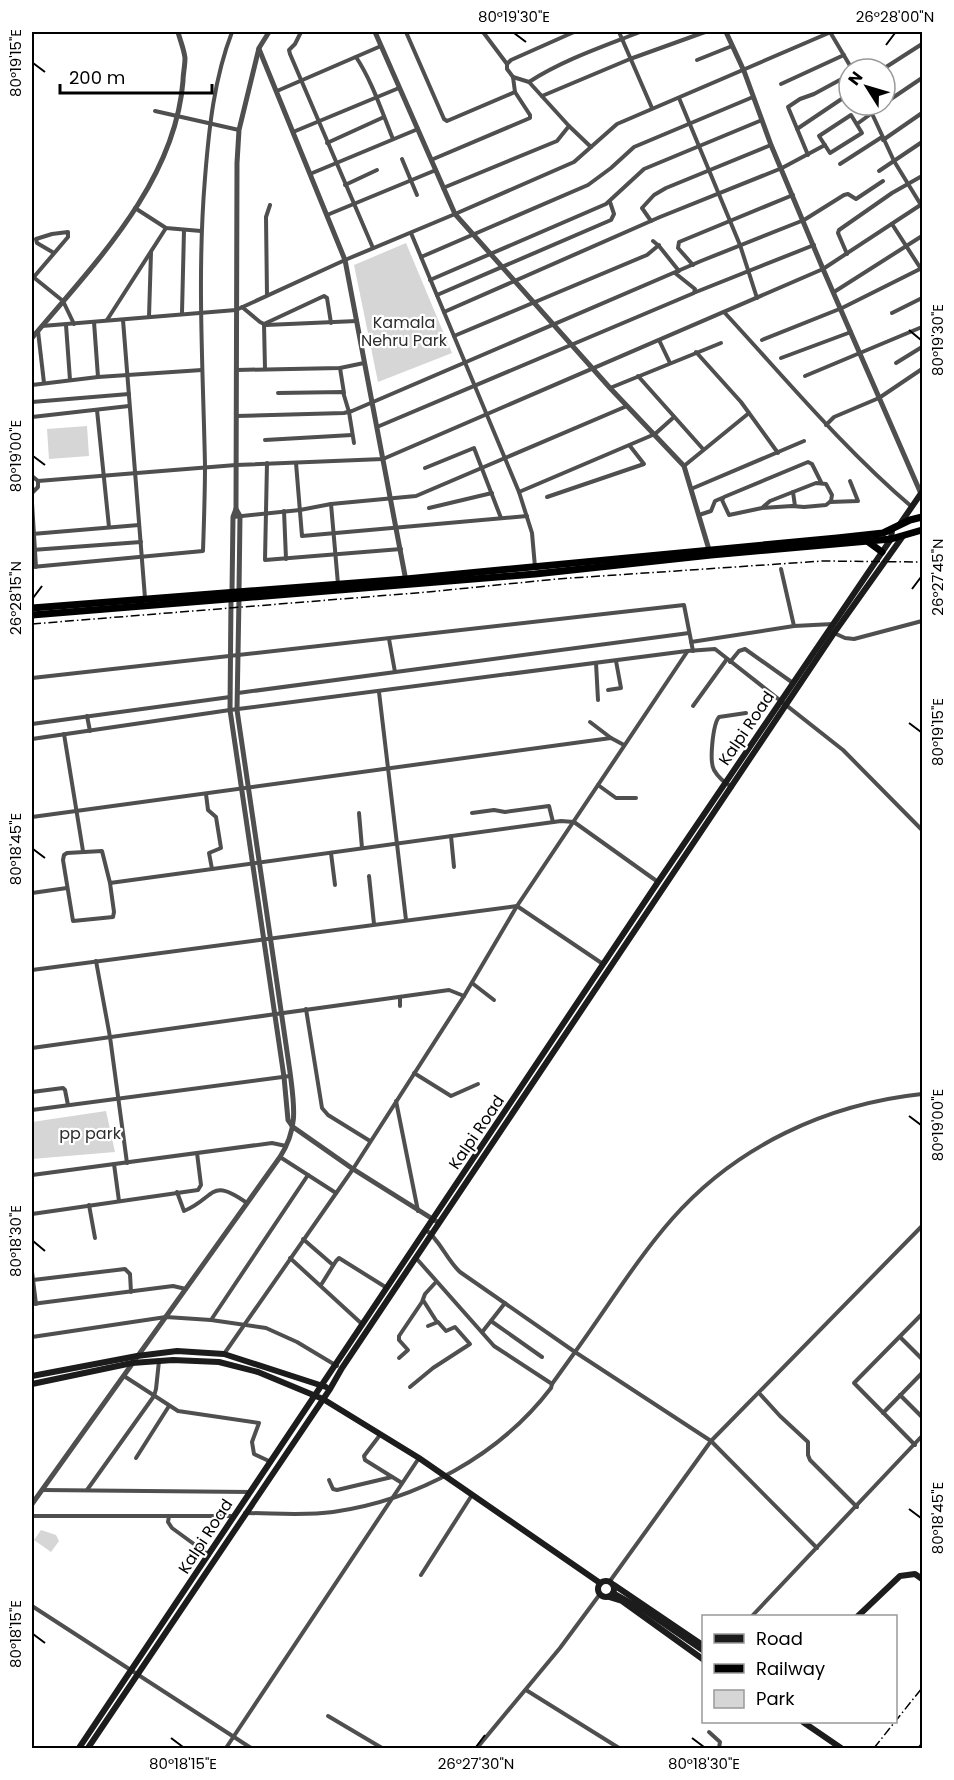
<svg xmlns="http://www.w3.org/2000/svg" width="954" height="1780" viewBox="0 0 954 1780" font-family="Poppins,sans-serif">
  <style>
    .green { fill: #d6d6d6 }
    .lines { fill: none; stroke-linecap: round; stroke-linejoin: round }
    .minor { stroke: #4f4f4f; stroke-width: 4 }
    .tertiary { stroke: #4f4f4f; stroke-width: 5 }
    .secondary { stroke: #1c1c1c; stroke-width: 6 }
    .trunk { stroke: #000; stroke-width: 7 }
    .rail { stroke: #000; stroke-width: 1.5; stroke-dasharray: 9 3 1.5 3; stroke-linecap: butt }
    .ticks { fill: none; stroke: #000; stroke-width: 2 }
    .labels { text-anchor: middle; stroke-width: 4.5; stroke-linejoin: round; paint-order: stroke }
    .park-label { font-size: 16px; fill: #2d2d2d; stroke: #fff }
    .street-label { font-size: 16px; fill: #000; stroke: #fff }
    .neatline { fill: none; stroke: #000; stroke-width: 2 }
    .ticks-label { font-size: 15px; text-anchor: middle; fill: #000 }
  </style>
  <rect width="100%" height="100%" fill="#fff"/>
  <g class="green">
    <path d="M406 243 452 353 378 382 354 265Z"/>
    <path d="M87 426 89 456 49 459 47 429Z"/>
    <path d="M106 1111 115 1152 32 1159V1122Z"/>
    <path d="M41 1530 56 1535 59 1541 51 1552 34 1540Z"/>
  </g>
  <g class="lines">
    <g class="minor">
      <path d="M301 32 295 44 289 50 290 54 373 248"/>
      <path d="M406 32 444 119 447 121 515 92"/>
      <path d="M483 32 507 64"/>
      <path d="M619 32 652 108"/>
      <path d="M830 32 852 69"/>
      <path d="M356 57C372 81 382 112 393 139"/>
      <path d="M697 60 732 46"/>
      <path d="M883 69 922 44"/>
      <path d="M529 82C563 60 602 47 640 32"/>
      <path d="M781 84 844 55"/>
      <path d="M277 91 381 46"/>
      <path d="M542 96 630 59 705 32"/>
      <path d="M679 98 740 245 757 298"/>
      <path d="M885 103 922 78"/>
      <path d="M868 105 894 161 921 205"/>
      <path d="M155 111 239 130"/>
      <path d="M851 115 862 133 830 153 819 136Z"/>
      <path d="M857 124 883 105"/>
      <path d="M569 126 591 147"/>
      <path d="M797 129 849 94"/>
      <path d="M293 132 399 88"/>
      <path d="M883 140 922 113"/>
      <path d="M327 143 384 117"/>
      <path d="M808 155 788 107 800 99 814 94 849 75"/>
      <path d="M402 159 417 195"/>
      <path d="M431 160 530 118V115L515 92 513 77 507 69V64L511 60 574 32"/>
      <path d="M840 164 882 137"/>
      <path d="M879 171 922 142"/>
      <path d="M310 174 418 129"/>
      <path d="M345 185 377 170"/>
      <path d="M443 188 557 141 569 126 529 82 513 77"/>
      <path d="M135 208 166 228 201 231"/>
      <path d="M327 215 436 170"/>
      <path d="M651 221 642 208 654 195 666 188 771 145"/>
      <path d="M892 224 921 269"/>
      <path d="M411 233 519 492 532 533 535 567"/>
      <path d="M653 241 659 246 679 271"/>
      <path d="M847 254 838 233 839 230 892 193 922 176"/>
      <path d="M421 257 588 185 611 168 634 147 753 97"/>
      <path d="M693 265 678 248 679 242 793 195"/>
      <path d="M32 276 63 301 74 324"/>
      <path d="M33 278 68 237V232L52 234 36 239 37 243 54 253"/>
      <path d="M430 280 606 204 644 169 762 120"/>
      <path d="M696 292 814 245"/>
      <path d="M834 292 922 236"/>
      <path d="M267 295 266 217 270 205"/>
      <path d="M437 295 611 220 614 214 610 202"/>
      <path d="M242 307 260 322 266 325 357 321"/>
      <path d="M444 312 660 217 782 168 825 145"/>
      <path d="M724 312C785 378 843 448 912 507"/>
      <path d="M182 313 184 230"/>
      <path d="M892 313 922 298"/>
      <path d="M149 317 151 252"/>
      <path d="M107 320 166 228"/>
      <path d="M123 320 145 598"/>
      <path d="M94 322 98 377"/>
      <path d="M66 325 70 380"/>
      <path d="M42 326 236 310 345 260 455 214 574 162 617 124 831 32"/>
      <path d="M38 331 44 383"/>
      <path d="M454 336 647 255 659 245"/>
      <path d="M659 340 670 363"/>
      <path d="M762 340 842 308 922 268"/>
      <path d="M696 352 741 402 778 453"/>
      <path d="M781 358 851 332"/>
      <path d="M896 363 922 347"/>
      <path d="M340 368 344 393"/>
      <path d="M265 369 264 324 324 296 327 298 331 323"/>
      <path d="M236 370 340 368 364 363"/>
      <path d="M638 376 703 449"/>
      <path d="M805 376 922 327"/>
      <path d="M32 385 98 377 202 370"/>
      <path d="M610 388 721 343"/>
      <path d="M278 393 343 392 349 412 354 443"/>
      <path d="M32 402 129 394"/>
      <path d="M97 410 109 527"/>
      <path d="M236 416 344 413 352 411 701 261 804 220 844 195 848 194 856 199 883 181"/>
      <path d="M32 417 129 406"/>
      <path d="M826 425 834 417 879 398 922 369"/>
      <path d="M377 427 694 293 695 289 675 273"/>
      <path d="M265 440 352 435"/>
      <path d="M267 463 265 560 401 549"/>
      <path d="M296 463 302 536 527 516"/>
      <path d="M684 466 749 413"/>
      <path d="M425 468 474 448 501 518"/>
      <path d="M32 476 38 481 236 465 383 459 823 269 922 204"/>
      <path d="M691 489 804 441"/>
      <path d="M519 492 655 434 674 417"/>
      <path d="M793 492 795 506"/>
      <path d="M32 493 38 487V481"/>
      <path d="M547 497 644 464 630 446"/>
      <path d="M830 502 858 501 850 481"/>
      <path d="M32 503 36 567"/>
      <path d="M331 504 338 584"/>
      <path d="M429 508 492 493"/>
      <path d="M762 508 770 501 816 483 826 484 832 495 831 501 826 505 804 507 792 506 762 508 729 515 722 500 724 497 808 462 812 464 821 482"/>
      <path d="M284 511 286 559"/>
      <path d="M699 515 711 511 715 501 722 498"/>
      <path d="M233 517 300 510 331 504 416 496 627 406"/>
      <path d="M32 534 139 525"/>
      <path d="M32 550 141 542"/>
      <path d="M32 567 203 551C204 522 205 493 205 465 203 369 197 274 205 178 209 128 214 79 232 32"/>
      <path d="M781 569 794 626"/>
      <path d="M834 633 845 638 854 639 922 621"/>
      <path d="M389 639 395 672"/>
      <path d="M691 642 794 626 833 624"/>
      <path d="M730 662 739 651 745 649 793 683"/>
      <path d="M596 663 598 700"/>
      <path d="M32 678 684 605 693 651"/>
      <path d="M608 690 621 688 616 661"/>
      <path d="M379 692 406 920"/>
      <path d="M238 693 689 633"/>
      <path d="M693 706 727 659"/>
      <path d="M87 716 90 731"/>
      <path d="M590 722 611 738"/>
      <path d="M32 724 230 697"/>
      <path d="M64 734 83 851"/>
      <path d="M32 739 230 710 687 651 715 649 843 750 922 830"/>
      <path d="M598 785 616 798H636"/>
      <path d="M732 787C725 783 718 777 714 770 709 761 713 724 719 717L746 713"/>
      <path d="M206 794 208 810 216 817 221 848 209 853 212 869"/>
      <path d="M359 813 362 848"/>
      <path d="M472 813 494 810 505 812 549 806 553 822"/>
      <path d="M32 817 611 738 624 745"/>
      <path d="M451 836 454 867"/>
      <path d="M331 853 335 885"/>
      <path d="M369 876 374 924"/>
      <path d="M110 883 114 912 113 917 73 921 63 860 64 855 67 853 102 851 110 883 561 821 574 822 658 882"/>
      <path d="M32 893 67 888"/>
      <path d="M96 961 110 1037 127 1163"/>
      <path d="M32 970 517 906 603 964"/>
      <path d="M472 983 494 1000"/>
      <path d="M400 997V1006"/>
      <path d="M306 1009 322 1108 328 1115 370 1141"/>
      <path d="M32 1048 449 990 464 996"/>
      <path d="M414 1073 451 1096 478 1084"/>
      <path d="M32 1092 63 1088 65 1090 68 1105"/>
      <path d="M396 1101 418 1211"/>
      <path d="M32 1110 290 1076"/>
      <path d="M280 1157 336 1193"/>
      <path d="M114 1164 119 1201"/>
      <path d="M32 1175 272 1143 286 1146"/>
      <path d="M177 1192 184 1211C216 1198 209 1176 247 1203"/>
      <path d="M89 1205 95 1238"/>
      <path d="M32 1214 198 1190 201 1185 197 1153"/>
      <path d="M426 1230C439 1239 447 1260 460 1272L575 1352C607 1308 636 1260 672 1219 736 1146 827 1104 922 1094"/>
      <path d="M303 1239 333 1265"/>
      <path d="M290 1258 362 1324"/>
      <path d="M32 1272 36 1304"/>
      <path d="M33 1280 125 1269 130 1274 131 1292"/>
      <path d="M321 1285 336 1261 339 1258 387 1288"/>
      <path d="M423 1300 437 1322"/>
      <path d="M32 1304 173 1286 186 1289"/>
      <path d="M211 1320 308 1175"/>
      <path d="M491 1321 542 1357"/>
      <path d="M483 1331 505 1303"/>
      <path d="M32 1337 166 1317 211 1320 266 1328 297 1342 337 1366"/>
      <path d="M900 1337 922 1359"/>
      <path d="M224 1354 353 1169 464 996 517 906 687 652"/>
      <path d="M399 1358 408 1350 399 1340V1336L422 1302 425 1294 436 1282"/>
      <path d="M124 1376 178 1411 259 1423 252 1442 254 1454 271 1462"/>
      <path d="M552 1384 575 1352 711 1441 817 1548"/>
      <path d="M410 1387 433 1368 470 1344 455 1327 446 1331 438 1322 428 1326"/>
      <path d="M759 1393 780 1416 808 1442V1455L810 1460 857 1507"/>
      <path d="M900 1395 922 1417"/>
      <path d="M883 1413 922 1373"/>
      <path d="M380 1435 364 1456 365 1460 402 1483"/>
      <path d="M915 1445 854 1383 922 1314"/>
      <path d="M136 1458 169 1406"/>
      <path d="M329 1480 333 1489 337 1490 392 1477"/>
      <path d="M42 1490 250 1492"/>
      <path d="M87 1490 154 1396 156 1389 159 1361"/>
      <path d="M245 1513C274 1513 304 1516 333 1512 417 1500 499 1456 551 1388L552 1384 549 1382 494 1346 416 1258"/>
      <path d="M32 1516H233"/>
      <path d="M169 1516 168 1522 172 1528 209 1555"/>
      <path d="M421 1575 472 1495"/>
      <path d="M610 1581 711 1441 922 1226"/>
      <path d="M32 1606 251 1748"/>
      <path d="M752 1616 922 1436"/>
      <path d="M526 1690 619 1748"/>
      <path d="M328 1716 382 1748"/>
      <path d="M709 1732 720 1742 719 1748"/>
      <path d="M226 1748 419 1458"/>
      <path d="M477 1748 560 1648 600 1594"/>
    </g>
    <g class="tertiary">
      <path d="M375 32 455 214 610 388 684 466 710 553"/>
      <path d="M726 32 744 71 771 145 823 269 922 496"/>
      <path d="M259 49 345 260 406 581"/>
      <path d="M32 338C94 264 175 183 183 81 183 74 185 66 185 58 184 49 180 40 178 32"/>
      <path d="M236 509 240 516 239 591"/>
      <path d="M232 591 233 517 236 509 237 163 239 130 259 48 269 32"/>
      <path d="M231 599 230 710 284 1077 288 1120 293 1127 353 1169 439 1223"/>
      <path d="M32 1504 280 1157C299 1127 294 1105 290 1072L237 710 239 598"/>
    </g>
    <g class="secondary">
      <path d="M900 524 922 492"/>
      <path d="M32 1376 137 1356 177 1351 224 1354 326 1387"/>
      <path d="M32 1384 132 1363 173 1360 219 1362 258 1372 323 1399 419 1458 600 1583"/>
      <circle cx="606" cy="1589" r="8"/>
      <path d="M614 1585 704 1646"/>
      <path d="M613 1593 647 1612 704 1651"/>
      <path d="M609 1597 622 1601 704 1660"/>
      <path d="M858 1616 900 1576 915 1574 922 1579"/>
      <path d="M803 1722 841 1748"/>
      <path d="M79 1748 658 882 891 539 892 530"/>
      <path d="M88 1748 330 1389 342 1368 834 633 903 536"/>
    </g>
    <g class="trunk">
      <path d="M867 541 882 552"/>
      <path d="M32 608 406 579 837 538 883 533 910 520 922 517"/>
      <path d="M32 615 535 574 711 555 891 539 922 530"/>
    </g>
    <g class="rail">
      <path d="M32 624 428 592 557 579 823 561 922 562"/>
      <path d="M874 1748 922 1688"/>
      <path d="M918 1748 922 1743"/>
    </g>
  </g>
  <path class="ticks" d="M514 33 526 42M886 45 895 33M33 63 45 72M909 330 921 340M33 456 45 465M912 589 921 577M33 598 42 586M909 723 921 732M33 849 45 858M909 1116 921 1125M33 1241 45 1251M909 1509 921 1518M33 1634 45 1643M171 1738 183 1747M692 1738 704 1747M476 1747 485 1735"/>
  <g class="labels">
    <g class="park-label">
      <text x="404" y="328">Kamala<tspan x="404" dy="18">Nehru Park</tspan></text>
      <text x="90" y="1139">pp park</text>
    </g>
    <g class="street-label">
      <text transform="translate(746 728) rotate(-56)" y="6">Kalpi Road</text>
      <text transform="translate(476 1132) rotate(-56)" y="6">Kalpi Road</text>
      <text transform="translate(205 1536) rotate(-57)" y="6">Kalpi Road</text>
    </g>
  </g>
  <rect width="954" height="1780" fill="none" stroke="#ffffff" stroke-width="66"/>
  <rect x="702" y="1615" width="195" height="108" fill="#ffffff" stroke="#999999" stroke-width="1.5"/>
  <rect x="714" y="1634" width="30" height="9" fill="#1c1c1c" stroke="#999999" stroke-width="1.5"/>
  <text x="756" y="1645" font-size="18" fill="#000000">Road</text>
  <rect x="714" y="1664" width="30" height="9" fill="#000000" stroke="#999999" stroke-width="1.5"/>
  <text x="756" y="1675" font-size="18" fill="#000000">Railway</text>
  <rect x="714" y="1690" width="30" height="18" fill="#d6d6d6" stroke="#999999" stroke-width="1.5"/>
  <text x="756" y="1705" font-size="18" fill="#000000">Park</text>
  <g transform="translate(867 87) rotate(307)"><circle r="28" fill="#ffffff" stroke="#999999" stroke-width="1.5"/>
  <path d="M0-4.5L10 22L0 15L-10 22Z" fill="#000000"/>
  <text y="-9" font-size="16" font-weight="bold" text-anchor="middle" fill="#000000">N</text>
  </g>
  <path d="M60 84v9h152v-9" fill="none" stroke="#000000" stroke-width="3"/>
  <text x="69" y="84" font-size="18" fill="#000000" stroke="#ffffff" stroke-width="4.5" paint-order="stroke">200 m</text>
  <rect x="33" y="33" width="888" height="1714" class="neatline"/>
  <g class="ticks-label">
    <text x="514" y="22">80°19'30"E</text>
    <text x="895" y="22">26°28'00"N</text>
    <text transform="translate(16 63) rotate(-90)" y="5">80°19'15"E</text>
    <text transform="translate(938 340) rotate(-90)" y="5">80°19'30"E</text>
    <text transform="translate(16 456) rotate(-90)" y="5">80°19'00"E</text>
    <text transform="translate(938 577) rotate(-90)" y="5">26°27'45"N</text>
    <text transform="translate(16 598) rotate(-90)" y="5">26°28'15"N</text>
    <text transform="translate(938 732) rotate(-90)" y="5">80°19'15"E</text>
    <text transform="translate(16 849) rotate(-90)" y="5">80°18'45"E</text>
    <text transform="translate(938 1125) rotate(-90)" y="5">80°19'00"E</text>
    <text transform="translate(16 1241) rotate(-90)" y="5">80°18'30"E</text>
    <text transform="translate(938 1518) rotate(-90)" y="5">80°18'45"E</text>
    <text transform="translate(16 1634) rotate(-90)" y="5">80°18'15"E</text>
    <text x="183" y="1769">80°18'15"E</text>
    <text x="476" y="1769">26°27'30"N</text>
    <text x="704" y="1769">80°18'30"E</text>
  </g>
</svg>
